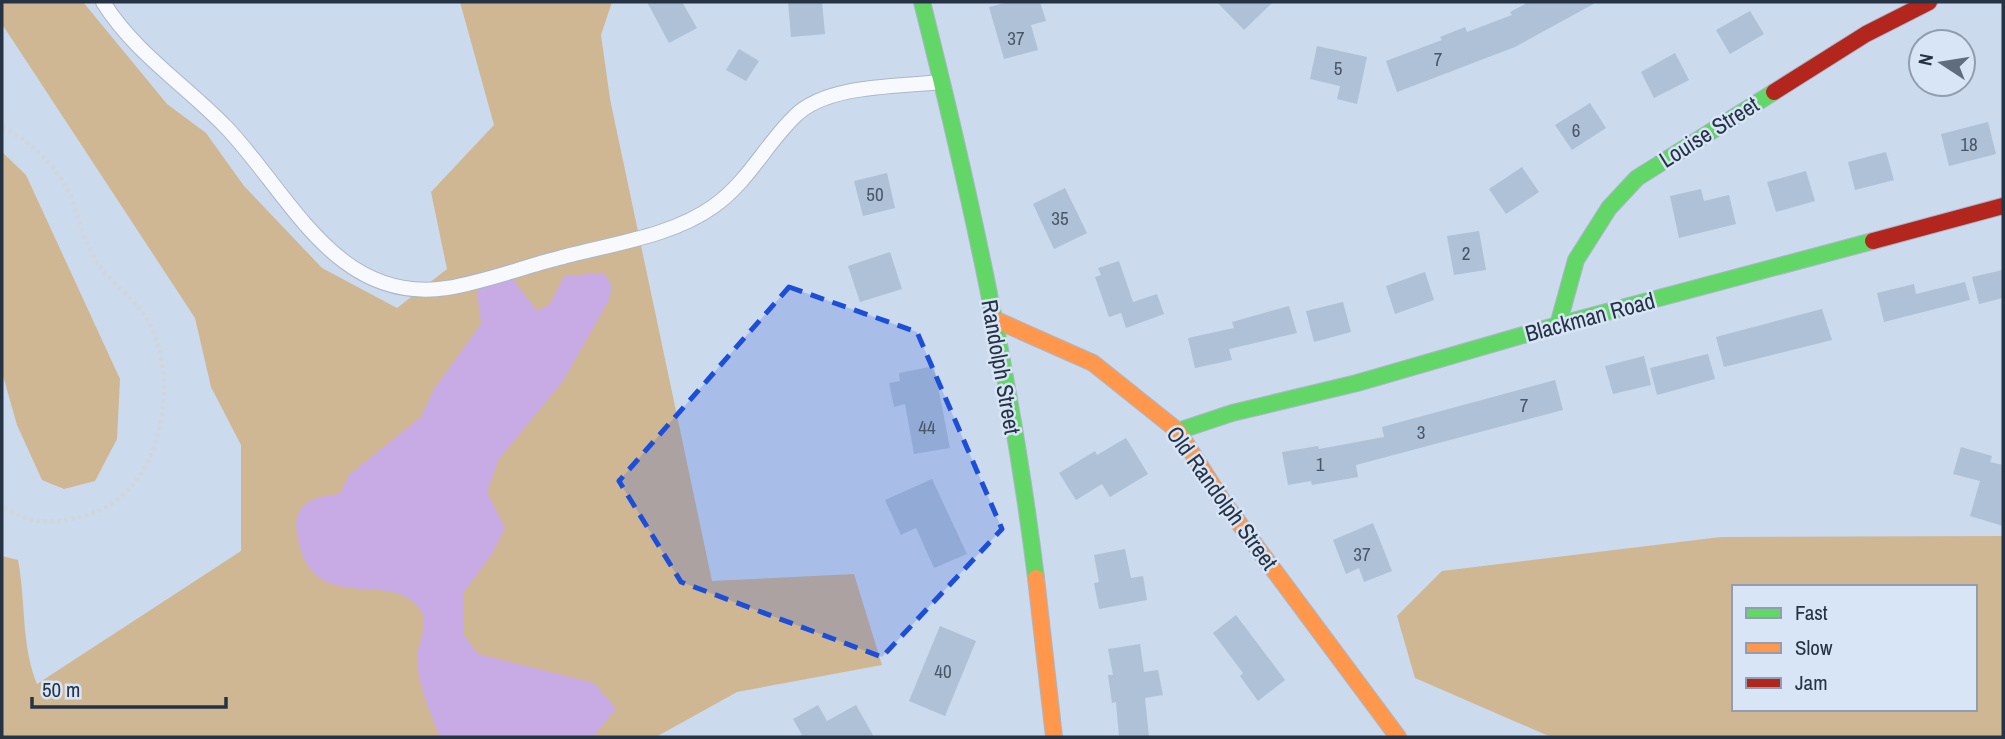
<svg xmlns="http://www.w3.org/2000/svg" width="2005" height="739" viewBox="0 0 2005 739" font-family="'Archivo Narrow',sans-serif">
  <style>
    .forest { fill: #cfb794; fill-rule: evenodd }
    .water { fill: #c8aae4 }
    .building { fill: #afc1d6 }
    .lines { fill: none; stroke-linecap: round; stroke-linejoin: round }
    .lane-casing { stroke: #aab7c8; stroke-width: 16 }
    .fast-casing { stroke: #aab7c8; stroke-width: 18 }
    .slow-casing { stroke: #aab7c8; stroke-width: 18 }
    .jam-casing { stroke: #aab7c8; stroke-width: 18 }
    .path { stroke: #d1d6db; stroke-width: 4.5; stroke-dasharray: 3.5 3.5; stroke-linecap: butt }
    .lane { stroke: #f7f9fc; stroke-width: 14 }
    .fast { stroke: #63d668; stroke-width: 16 }
    .slow { stroke: #ff974d; stroke-width: 16 }
    .jam { stroke: #b3261e; stroke-width: 16 }
    .marked { fill: #1d4ed8; fill-opacity: 0.2; stroke: #1d4ed8; stroke-width: 5; stroke-dasharray: 14 9; stroke-linejoin: round }
    .labels { text-anchor: middle; stroke-width: 5; stroke-linejoin: round; paint-order: stroke }
    .number-label { font-size: 19px; fill: #485668 }
    .street-label { font-size: 23px; fill: #263344; stroke: #d7e5f6 }
  </style>
  <rect width="100%" height="100%" fill="#cbdaed"/>
  <g class="forest">
    <path d="M2 2H83L167 104 206 133 244 186 322 268 397 308 447 269 431 192 494 125 460 2H612L601 35 610 99 712 581 854 574 882 665 737 692 656 737H2V556L18 560C26 602 21 645 37 684L241 551V445L211 387 195 318 2 24Z"/>
    <path d="M2 152 26 175 120 379 117 439 95 481 64 489 42 480 17 425 2 372Z"/>
    <path d="M2003 536V737H1551L1415 678 1397 616 1442 571 1721 537ZM1734 587H1975V709H1734Z"/>
  </g>
  <path class="water" d="M604 273 612 286 609 300 563 381 499 459 487 492 505 528 492 554 463 593V634L478 654 594 683 616 709 593 737H440C430 712 419 688 417 661 416 644 431 625 420 609 391 568 313 618 298 539 296 529 294 517 302 508 313 496 325 496 340 494L349 475 421 417 434 389 481 324 477 291 486 282 512 278 537 311 550 304 564 276Z"/>
  <g class="building">
    <path d="M647 2H682L697 28 669 43Z"/>
    <path d="M788 2H822L825 34 791 37Z"/>
    <path d="M1009 2H1040L1046 21 1031 25 1038 50 1004 59 989 7Z"/>
    <path d="M1217 2H1273L1244 30Z"/>
    <path d="M1529 2H1597L1515 47 1397 92 1386 61 1442 40 1440 37 1465 27 1467 32 1512 15 1510 12Z"/>
    <path d="M1750 11 1764 34 1730 54 1716 30Z"/>
    <path d="M1317 46 1367 57 1357 104 1337 99 1340 86 1310 79Z"/>
    <path d="M739 49 759 61 746 81 726 70Z"/>
    <path d="M1675 53 1689 80 1654 98 1641 72Z"/>
    <path d="M1590 103 1606 128 1572 150 1555 125Z"/>
    <path d="M1988 122 1996 154 1949 166 1941 134Z"/>
    <path d="M1886 152 1894 180 1855 190 1848 162Z"/>
    <path d="M1522 167 1539 192 1506 214 1489 189Z"/>
    <path d="M1806 171 1815 201 1776 212 1767 182Z"/>
    <path d="M887 173 895 208 863 216 854 181Z"/>
    <path d="M1065 188 1087 233 1054 249 1033 204Z"/>
    <path d="M1701 189 1704 201 1729 195 1736 224 1679 238 1670 196Z"/>
    <path d="M1479 231 1486 270 1454 275 1447 236Z"/>
    <path d="M890 252 902 289 860 302 848 266Z"/>
    <path d="M1119 261 1133 302 1157 294 1164 314 1126 328 1121 313 1109 317 1095 277 1101 275 1098 268Z"/>
    <path d="M2003 270V298L1979 304 1972 277Z"/>
    <path d="M1425 272 1434 300 1395 314 1386 286Z"/>
    <path d="M1965 282 1970 300 1884 322 1877 293 1914 284 1916 294Z"/>
    <path d="M1343 302 1351 332 1314 342 1306 311Z"/>
    <path d="M1289 306 1297 333 1229 349 1232 360 1195 368 1188 338 1234 328 1232 322Z"/>
    <path d="M1822 309 1832 340 1724 367 1716 337Z"/>
    <path d="M1708 354 1715 379 1657 395 1650 368Z"/>
    <path d="M1644 356 1651 385 1613 394 1605 366Z"/>
    <path d="M934 366 950 448 914 454 905 404 894 407 889 383 900 381 899 373Z"/>
    <path d="M1555 380 1563 410 1356 465 1358 477 1312 485 1311 481 1288 485 1282 452 1318 446 1319 449 1384 437 1382 427Z"/>
    <path d="M1126 438 1148 474 1110 497 1102 484 1076 500 1059 473 1095 451 1097 455Z"/>
    <path d="M1961 447 1992 456 1990 462 2003 465V526L1970 516 1980 481 1953 474Z"/>
    <path d="M932 479 967 554 934 568 916 528 901 535 885 500Z"/>
    <path d="M1373 523 1392 571 1364 582 1359 568 1346 574 1333 540Z"/>
    <path d="M1125 549 1131 578 1143 576 1147 600 1099 609 1094 583 1099 582 1094 555Z"/>
    <path d="M1236 615 1285 680 1258 701 1240 676 1243 673 1213 633Z"/>
    <path d="M940 626 976 641 945 716 909 701Z"/>
    <path d="M1140 644 1144 672 1158 670 1163 695 1145 698 1149 737H1119L1116 702 1112 703 1108 675H1113L1108 649Z"/>
    <path d="M818 705 827 721 856 705 874 737H797L802 735 793 719Z"/>
  </g>
  <g class="lines">
    <g class="lane-casing">
      <path id="lane" d="M103 2C134 52 184 84 225 126 289 192 335 305 447 288 485 282 523 267 559 258 609 244 671 237 714 206 748 182 766 144 795 116 827 84 898 87 941 82"/>
    </g>
    <g class="fast-casing">
      <g id="fast">
        <path d="M922 2C970 192 1012 384 1036 578"/>
        <path d="M1558 325 1576 260 1609 208 1637 178 1774 92"/>
        <path d="M1178 431 1232 413 1357 383 1558 325 1873 241"/>
      </g>
    </g>
    <g class="slow-casing">
      <g id="slow">
        <path d="M994 319 1093 363 1178 431 1224 503 1398 737"/>
        <path d="M1036 578 1054 737"/>
      </g>
    </g>
    <g class="jam-casing">
      <g id="jam">
        <path d="M1774 92 1866 34 1929 2"/>
        <path d="M1873 241 2003 206"/>
      </g>
    </g>
    <path class="path" d="M2 128C15 133 27 141 37 151 78 189 70 207 91 252 104 280 133 294 148 321 182 383 162 494 87 515 58 524 26 526 2 505"/>
    <use href="#lane" class="lane"/>
    <use href="#fast" class="fast"/>
    <use href="#slow" class="slow"/>
    <use href="#jam" class="jam"/>
  </g>
  <path class="marked" d="M789 287 917 332 1002 529 882 657 681 582 619 481Z"/>
  <g class="labels">
    <g class="number-label">
      <text x="1016" y="45">37</text>
      <text x="1438" y="66">7</text>
      <text x="1338" y="75">5</text>
      <text x="1576" y="137">6</text>
      <text x="1969" y="151">18</text>
      <text x="875" y="201">50</text>
      <text x="1060" y="225">35</text>
      <text x="1466" y="260">2</text>
      <text x="1524" y="412">7</text>
      <text x="927" y="434">44</text>
      <text x="1421" y="439">3</text>
      <text x="1320" y="471">1</text>
      <text x="1362" y="561">37</text>
      <text x="943" y="678">40</text>
    </g>
    <g class="street-label">
      <text transform="translate(1709 132) rotate(-32)" y="8">Louise Street</text>
      <text transform="translate(1590 317) rotate(-15)" y="8">Blackman Road</text>
      <text transform="translate(1001 367) rotate(80)" y="8">Randolph Street</text>
      <text transform="translate(1222 498) rotate(54)" y="8">Old Randolph Street</text>
    </g>
  </g>
  <rect width="2005" height="739" fill="none" stroke="#263344" stroke-width="7"/>
  <rect x="1732" y="585" width="245" height="126" fill="#d7e5f6" stroke="#909eaf" stroke-width="2"/>
  <rect x="1746" y="608" width="35" height="10" fill="#63d668" stroke="#909eaf" stroke-width="2"/>
  <text x="1795" y="620" font-size="21" fill="#263344">Fast</text>
  <rect x="1746" y="643" width="35" height="10" fill="#ff974d" stroke="#909eaf" stroke-width="2"/>
  <text x="1795" y="655" font-size="21" fill="#263344">Slow</text>
  <rect x="1746" y="678" width="35" height="10" fill="#b3261e" stroke="#909eaf" stroke-width="2"/>
  <text x="1795" y="690" font-size="21" fill="#263344">Jam</text>
  <g transform="translate(1942 63) rotate(282)"><circle r="33" fill="#d7e5f6" stroke="#909eaf" stroke-width="2"/>
  <path d="M0-5L12 26L0 18L-12 26Z" fill="#606d7f"/>
  <text y="-10" font-size="19" font-weight="bold" text-anchor="middle" fill="#263344">N</text>
  </g>
  <path d="M32 697v10h194v-10" fill="none" stroke="#263344" stroke-width="3.5"/>
  <text x="42" y="697" font-size="21" fill="#263344" stroke="#d7e5f6" stroke-width="5" paint-order="stroke">50 m</text>
</svg>
